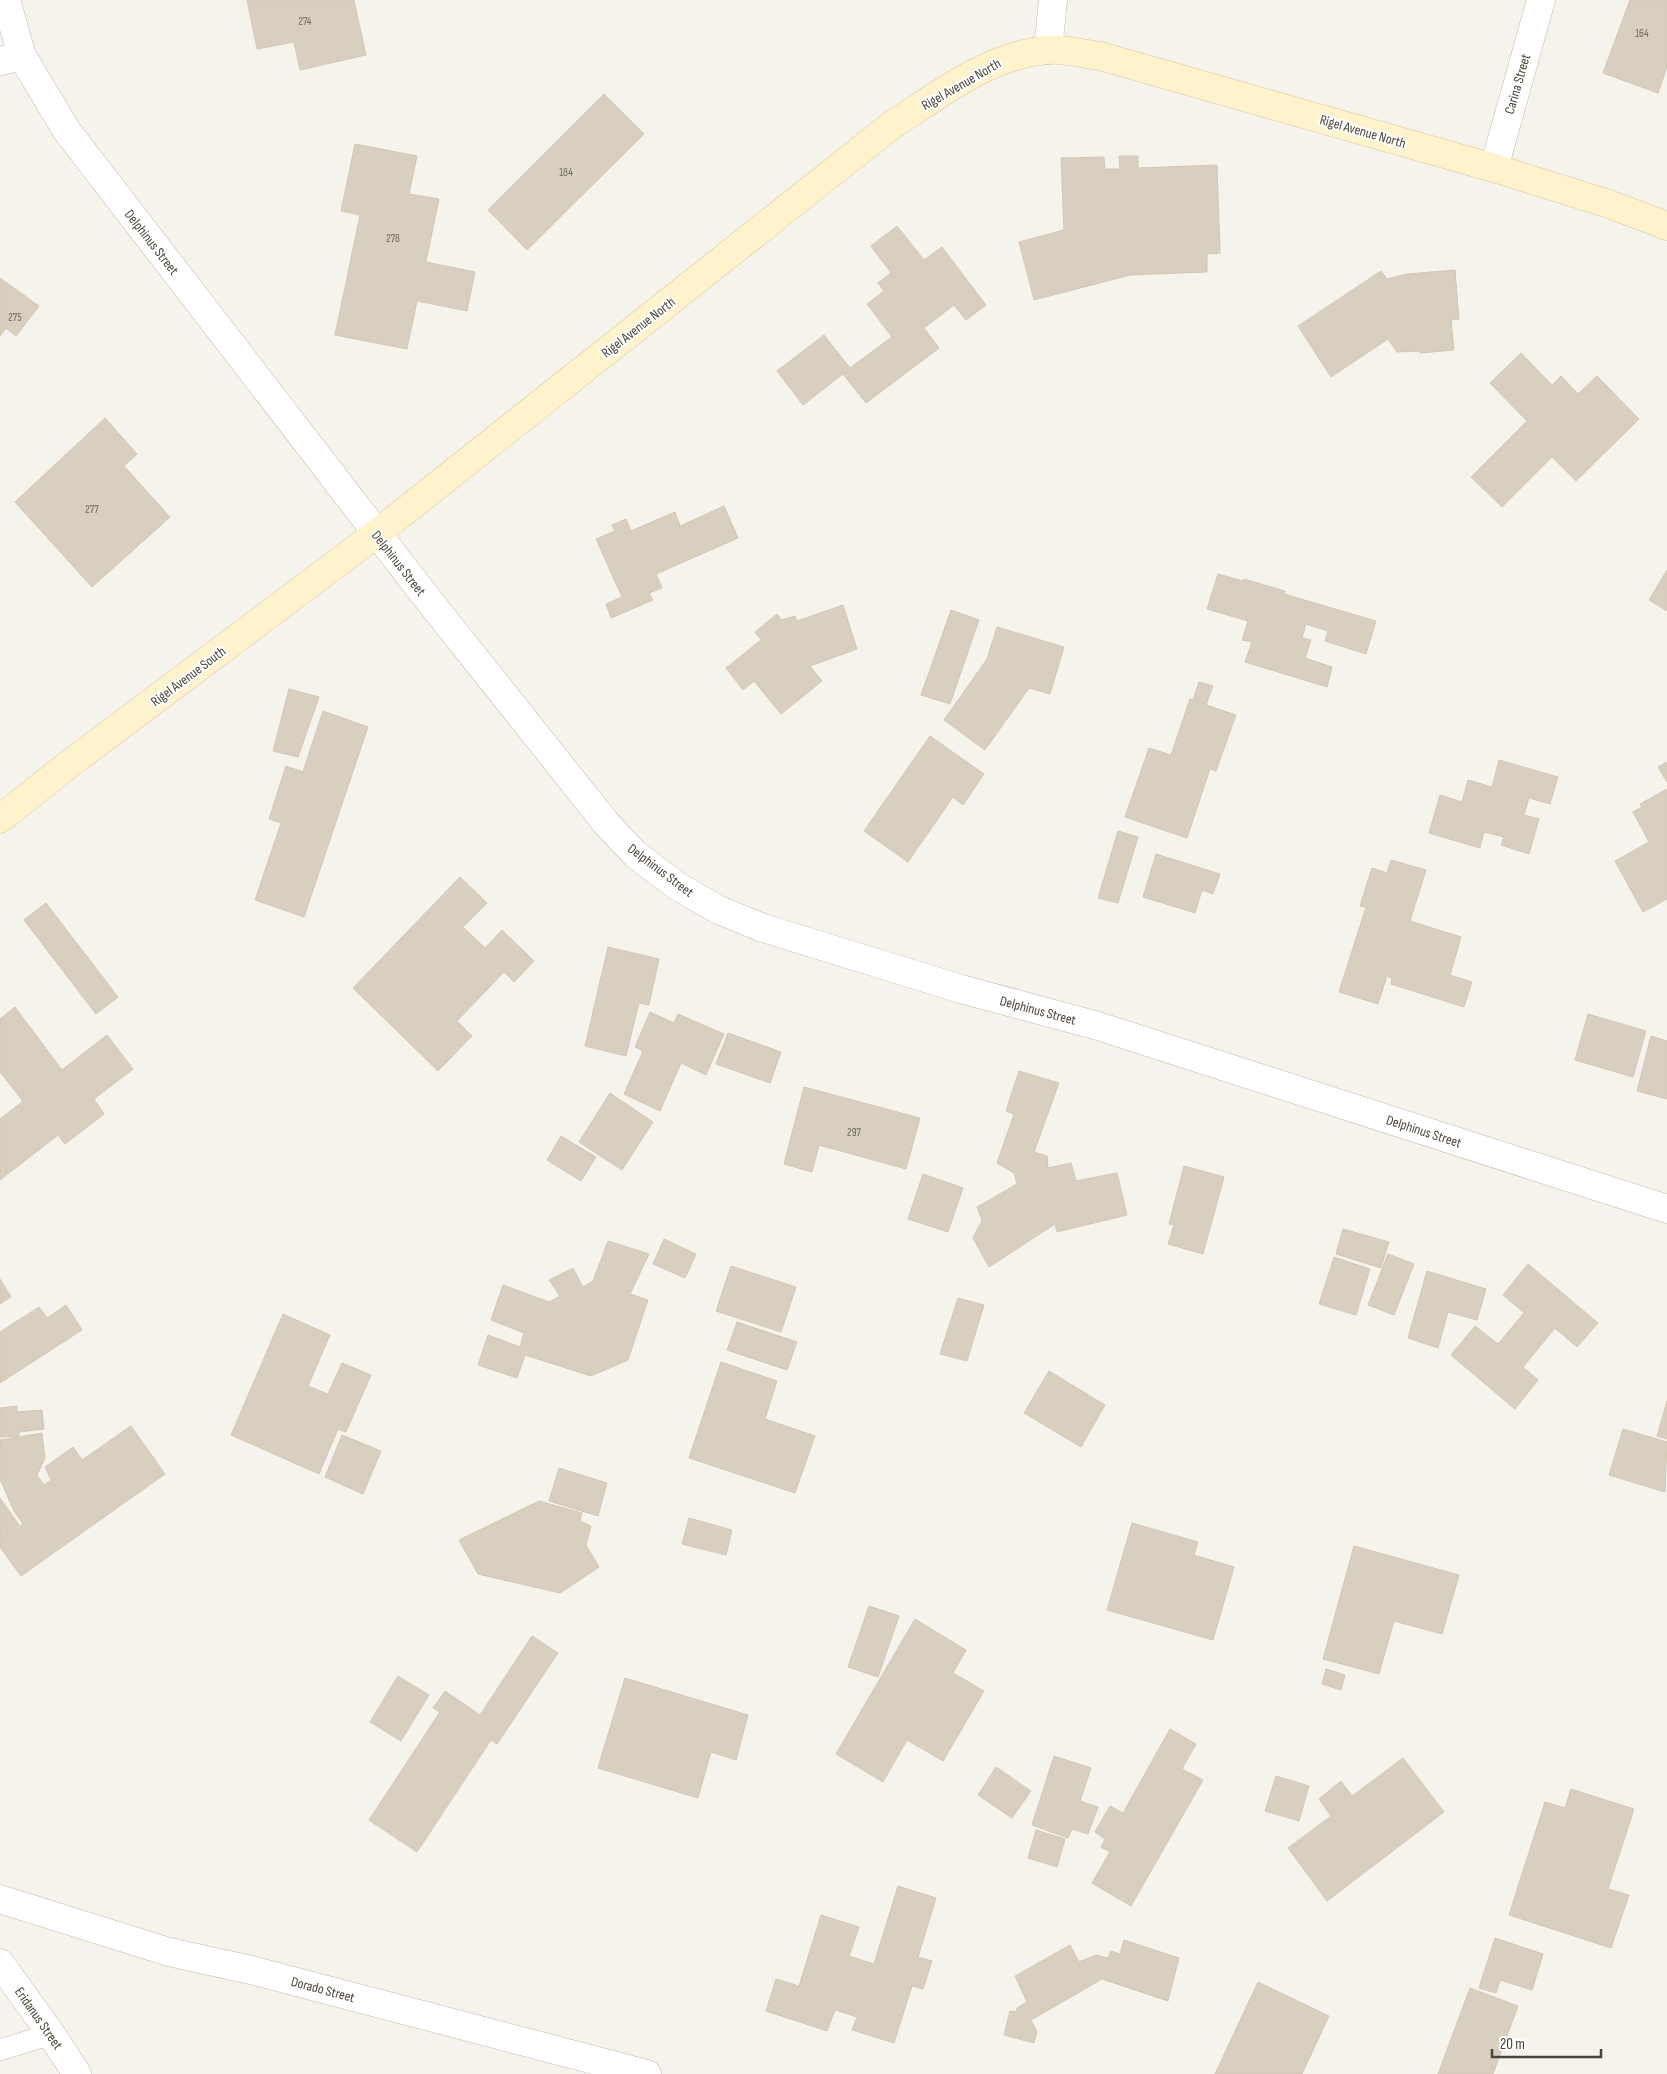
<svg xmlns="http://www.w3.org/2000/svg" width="1667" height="2074" viewBox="0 0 1667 2074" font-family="'Sofia Sans Condensed',sans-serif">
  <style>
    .building { fill: #d8cfc1; stroke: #d3c7b4 }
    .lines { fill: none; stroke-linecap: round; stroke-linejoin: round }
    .service-casing { stroke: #c2bbae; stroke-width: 22 }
    .minor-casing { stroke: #c2bbae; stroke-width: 29 }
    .secondary-casing { stroke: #d6c79b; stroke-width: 29 }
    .service { stroke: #fff; stroke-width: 21 }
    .minor { stroke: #fff; stroke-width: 28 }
    .secondary { stroke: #fff3cd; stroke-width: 28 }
    .labels { text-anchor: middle; stroke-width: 4; stroke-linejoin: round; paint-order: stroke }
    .number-label { font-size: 11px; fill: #6e675b }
    .street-label { font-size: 14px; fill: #4b4439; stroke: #fff }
  </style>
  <rect width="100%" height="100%" fill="#f6f3ec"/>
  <g class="building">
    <path d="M247 0H354L366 55 300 70 294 42 257 49Z"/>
    <path d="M1630 0H1667V67L1658 93 1603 73Z"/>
    <path d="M604 94 644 134 527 250 488 210Z"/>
    <path d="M355 144 417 156 409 194 439 199 426 262 475 272 467 311 417 301 407 349 335 335 360 215 341 211Z"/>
    <path d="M1119 156H1138V168L1217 165 1220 253 1207 254V272L1130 275 1034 300 1019 242 1064 230 1061 158 1104 157 1105 169H1120Z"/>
    <path d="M897 226 924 260 942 247 986 305 966 320 954 305 924 328 939 348 866 403 843 374 803 405 777 371 824 335 850 368 892 337 867 304 884 291 878 283 891 273 871 246Z"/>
    <path d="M1455 270 1459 319 1451 320 1454 350 1420 353V351L1397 352 1388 339 1331 377 1298 326 1381 271 1387 279 1407 274Z"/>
    <path d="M0 278 39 306 16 336 6 328 0 336Z"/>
    <path d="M1521 353 1552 385 1561 376 1578 394 1597 376 1639 419 1576 481 1552 457 1502 507 1471 477 1527 421 1490 383Z"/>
    <path d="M105 418 137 454 124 466 170 517 92 587 15 502Z"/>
    <path d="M724 506 738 538 656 574 662 588 649 593 653 600 611 618 606 604 622 597 596 539 615 531 612 525 626 519 631 531 675 512 680 526Z"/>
    <path d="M1667 570V611L1649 600Z"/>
    <path d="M1218 574 1243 581 1244 579 1285 591 1284 594 1376 621 1366 654 1325 641 1328 631 1306 624 1302 638 1311 640 1305 658 1332 667 1327 687 1245 662 1252 642 1242 640 1248 621 1207 609Z"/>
    <path d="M843 605 857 649 810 666 822 681 781 714 754 681 743 690 726 668 761 640 755 632 777 614 781 620 795 616 797 621Z"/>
    <path d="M951 610 979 620 950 704 921 695Z"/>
    <path d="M997 627 1064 647 1050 694 1029 688 985 750 944 720 987 659Z"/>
    <path d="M1199 682 1213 686 1206 705 1236 715 1216 771 1210 769 1187 838 1125 817 1149 748 1171 755 1190 699 1193 700Z"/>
    <path d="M289 689 319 697 298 757 273 751Z"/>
    <path d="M323 711 368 727 304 917 255 900 281 823 269 819 286 766 303 772Z"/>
    <path d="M930 736 984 774 963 805 953 797 908 862 864 831Z"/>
    <path d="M1499 760 1558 777 1550 804 1529 798 1524 815 1539 819 1529 854 1501 845 1504 837 1484 832 1480 848 1429 833 1440 795 1462 802 1468 780 1492 787Z"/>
    <path d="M1667 762V782L1658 767Z"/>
    <path d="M1667 789V899L1643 912 1615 861 1649 842 1633 812 1642 807 1640 804Z"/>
    <path d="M1118 831 1138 837 1118 903 1098 898Z"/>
    <path d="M1156 854 1220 874 1213 894 1202 890 1195 913 1143 897Z"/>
    <path d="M1391 860 1426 870 1410 921 1461 937 1450 975 1472 982 1464 1007 1391 984 1392 978 1387 976 1378 1004 1339 992 1366 907 1360 906 1372 868 1387 873Z"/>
    <path d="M460 877 487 903 463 927 485 948 502 930 534 961 514 982 504 972 457 1021 472 1036 438 1071 353 988Z"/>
    <path d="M46 903 118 997 96 1014 24 920Z"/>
    <path d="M608 947 659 959 649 1005 639 1003 626 1056 585 1046Z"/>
    <path d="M15 1007 62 1070 107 1035 133 1069 94 1099 104 1114 65 1144 58 1135 0 1180V1119L23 1101 0 1072V1019Z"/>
    <path d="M650 1012 674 1023 678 1014 724 1034 706 1075 681 1063 660 1111 624 1094 643 1051 635 1047Z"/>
    <path d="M1588 1014 1646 1031 1633 1077 1575 1060Z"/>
    <path d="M728 1033 781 1052 770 1083 716 1064Z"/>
    <path d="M1651 1036 1667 1041V1099L1637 1091Z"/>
    <path d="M1019 1071 1059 1083 1034 1152 1047 1156 1048 1168 1071 1163 1076 1181 1117 1173 1127 1215 1057 1232 1055 1224 989 1267 973 1238 982 1220 977 1207 1017 1184 1014 1173 997 1163 1014 1114 1006 1111Z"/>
    <path d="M804 1087 920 1118 906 1169 819 1145 812 1172 784 1164Z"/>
    <path d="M610 1093 653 1122 622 1170 579 1142Z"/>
    <path d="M561 1136 596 1157 581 1181 547 1160Z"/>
    <path d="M1184 1166 1224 1177 1203 1254 1168 1244 1174 1225 1169 1224Z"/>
    <path d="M923 1174 963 1188 948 1232 908 1219Z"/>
    <path d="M1343 1229 1389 1242 1381 1268 1336 1254Z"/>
    <path d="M664 1239 696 1254 685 1278 653 1264Z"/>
    <path d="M608 1241 649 1254 630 1294 648 1300 628 1360 591 1376 525 1355 517 1378 478 1365 488 1335 520 1347 524 1333 491 1320 503 1285 549 1302 560 1296 549 1280 573 1268 583 1287 593 1281Z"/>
    <path d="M1388 1254 1414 1264 1394 1315 1368 1305Z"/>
    <path d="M1334 1257 1370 1269 1356 1315 1319 1304Z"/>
    <path d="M1528 1264 1598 1323 1577 1347 1555 1328 1523 1367 1538 1380 1515 1409 1451 1355 1475 1326 1498 1344 1524 1313 1503 1295Z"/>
    <path d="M731 1266 796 1287 781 1332 716 1311Z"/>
    <path d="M1427 1271 1486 1289 1477 1320 1448 1312 1438 1348 1408 1338Z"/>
    <path d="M0 1279 11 1297 0 1304Z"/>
    <path d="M958 1298 984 1305 967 1361 940 1354Z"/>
    <path d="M66 1305 82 1330 0 1383V1332L39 1307 47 1318Z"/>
    <path d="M283 1314 330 1335 308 1386 328 1394 342 1363 371 1375 346 1432 338 1429 319 1474 231 1435Z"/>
    <path d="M737 1322 797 1342 787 1370 727 1350Z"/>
    <path d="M721 1362 777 1381 765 1419 815 1436 795 1493 689 1458Z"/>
    <path d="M1049 1371 1105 1405 1081 1447 1024 1413Z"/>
    <path d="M1667 1401V1439L1657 1436Z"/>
    <path d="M17 1406V1412L42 1410 44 1429 19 1432V1436L0 1437V1408Z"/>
    <path d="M131 1426 165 1474 21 1576 0 1547V1540L23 1524 13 1509 0 1479V1440L42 1433 45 1458 37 1475 44 1485 51 1480 45 1467 73 1447 82 1460Z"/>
    <path d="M1623 1429 1667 1442 1665 1492 1609 1475Z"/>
    <path d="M342 1435 381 1451 363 1494 325 1477Z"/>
    <path d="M559 1468 607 1483 598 1516 549 1501Z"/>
    <path d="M0 1498 19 1525 0 1539Z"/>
    <path d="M539 1501 582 1513 580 1521 591 1526 586 1545 599 1567 560 1593 478 1574 459 1540Z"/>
    <path d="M689 1518 732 1530 726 1555 682 1544Z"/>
    <path d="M1132 1523 1198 1542 1194 1555 1234 1567 1213 1640 1107 1610Z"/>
    <path d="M1354 1546 1459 1575 1442 1634 1394 1621 1379 1674 1323 1659Z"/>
    <path d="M869 1606 899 1616 878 1677 848 1667Z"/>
    <path d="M915 1619 966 1650 953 1673 984 1691 943 1761 907 1740 883 1782 836 1754Z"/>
    <path d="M532 1636 558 1653 497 1744 491 1740 417 1852 369 1820 440 1712 433 1708 445 1691 480 1715Z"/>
    <path d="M1326 1669 1345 1675 1341 1690 1322 1684Z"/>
    <path d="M398 1676 429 1695 401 1741 370 1722Z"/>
    <path d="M625 1678 748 1715 736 1760 711 1752 698 1798 598 1768Z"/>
    <path d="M1170 1729 1196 1744 1182 1769 1203 1780 1131 1906 1092 1883 1110 1852 1101 1847 1105 1839 1095 1832 1110 1806 1123 1813Z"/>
    <path d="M1054 1756 1091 1768 1080 1801 1098 1807 1088 1834 1072 1829 1068 1838 1032 1825Z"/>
    <path d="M1403 1758 1444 1812 1327 1901 1288 1848 1331 1816 1319 1799 1341 1781 1352 1796Z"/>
    <path d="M996 1767 1031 1791 1012 1818 978 1795Z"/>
    <path d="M1276 1776 1309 1786 1299 1821 1265 1811Z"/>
    <path d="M1571 1789 1634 1809 1608 1889 1629 1895 1611 1948 1509 1915 1545 1802 1565 1808Z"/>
    <path d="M1036 1830 1065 1839 1057 1867 1028 1858Z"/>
    <path d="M898 1886 936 1898 918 1957 932 1961 923 1989 912 1986 894 2043 852 2030 857 2017 835 2010 827 2031 766 2011 776 1979 799 1986 821 1915 859 1927 849 1956 874 1964Z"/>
    <path d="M1495 1938 1543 1954 1532 1990 1500 1980 1496 1993 1479 1988Z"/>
    <path d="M1124 1940 1179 1958 1168 2001 1102 1979 1031 2020 1037 2032 1034 2043 1004 2035 1010 2011 1016 2012 1017 2008 1027 2002 1015 1976 1070 1945 1079 1962 1096 1955 1108 1958 1111 1951 1120 1954Z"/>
    <path d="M1258 1982 1329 2016 1302 2074H1215Z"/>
    <path d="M1470 1988 1518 2006 1493 2074H1438Z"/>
  </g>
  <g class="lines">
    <g class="service-casing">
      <path id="service" d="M0 2050 51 2034"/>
    </g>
    <g class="minor-casing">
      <g id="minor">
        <path d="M6 0 22 56 67 131 423 593 606 823 635 854 677 886 719 910 763 928 961 989 1098 1026 1667 1209"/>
        <path d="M1048 50 1053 0"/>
        <path d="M0 61 22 56"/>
        <path d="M1494 168 1541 0"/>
        <path d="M0 1899 169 1952 251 1970 647 2074"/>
        <path d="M0 1963 51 2034 77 2074"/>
      </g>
    </g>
    <g class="secondary-casing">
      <path id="secondary" d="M0 819 68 765 376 534 892 125C939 95 989 55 1047 50 1063 48 1084 54 1100 56L1494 168 1609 204 1667 226"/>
    </g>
    <use href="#service" class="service"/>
    <use href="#minor" class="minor"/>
    <use href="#secondary" class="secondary"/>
  </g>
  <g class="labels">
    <g class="number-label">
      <text x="305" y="25">274</text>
      <text x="1642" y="37">164</text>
      <text x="566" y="176">184</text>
      <text x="393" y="242">278</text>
      <text x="15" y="321">275</text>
      <text x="92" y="513">277</text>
      <text x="854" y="1136">297</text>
    </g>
    <g class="street-label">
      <text transform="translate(961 84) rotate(-30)" y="5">Rigel Avenue North</text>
      <text transform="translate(1517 84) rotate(-74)" y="5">Carina Street</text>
      <text transform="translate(1363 131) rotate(16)" y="5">Rigel Avenue North</text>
      <text transform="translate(152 242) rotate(52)" y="5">Delphinus Street</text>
      <text transform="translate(638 327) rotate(-38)" y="5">Rigel Avenue North</text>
      <text transform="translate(399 563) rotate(52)" y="5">Delphinus Street</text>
      <text transform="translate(188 676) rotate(-37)" y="5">Rigel Avenue South</text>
      <text transform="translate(661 870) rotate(37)" y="5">Delphinus Street</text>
      <text transform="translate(1038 1010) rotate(15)" y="5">Delphinus Street</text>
      <text transform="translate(1424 1131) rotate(18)" y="5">Delphinus Street</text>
      <text transform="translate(323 1989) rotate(15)" y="5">Dorado Street</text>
      <text transform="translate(39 2018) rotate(55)" y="5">Eridanus Street</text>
    </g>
  </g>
  <path d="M1492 2049v8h109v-8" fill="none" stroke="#4b4439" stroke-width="2.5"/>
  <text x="1500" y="2049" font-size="15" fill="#4b4439" stroke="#ffffff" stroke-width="4" paint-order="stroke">20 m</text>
</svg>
